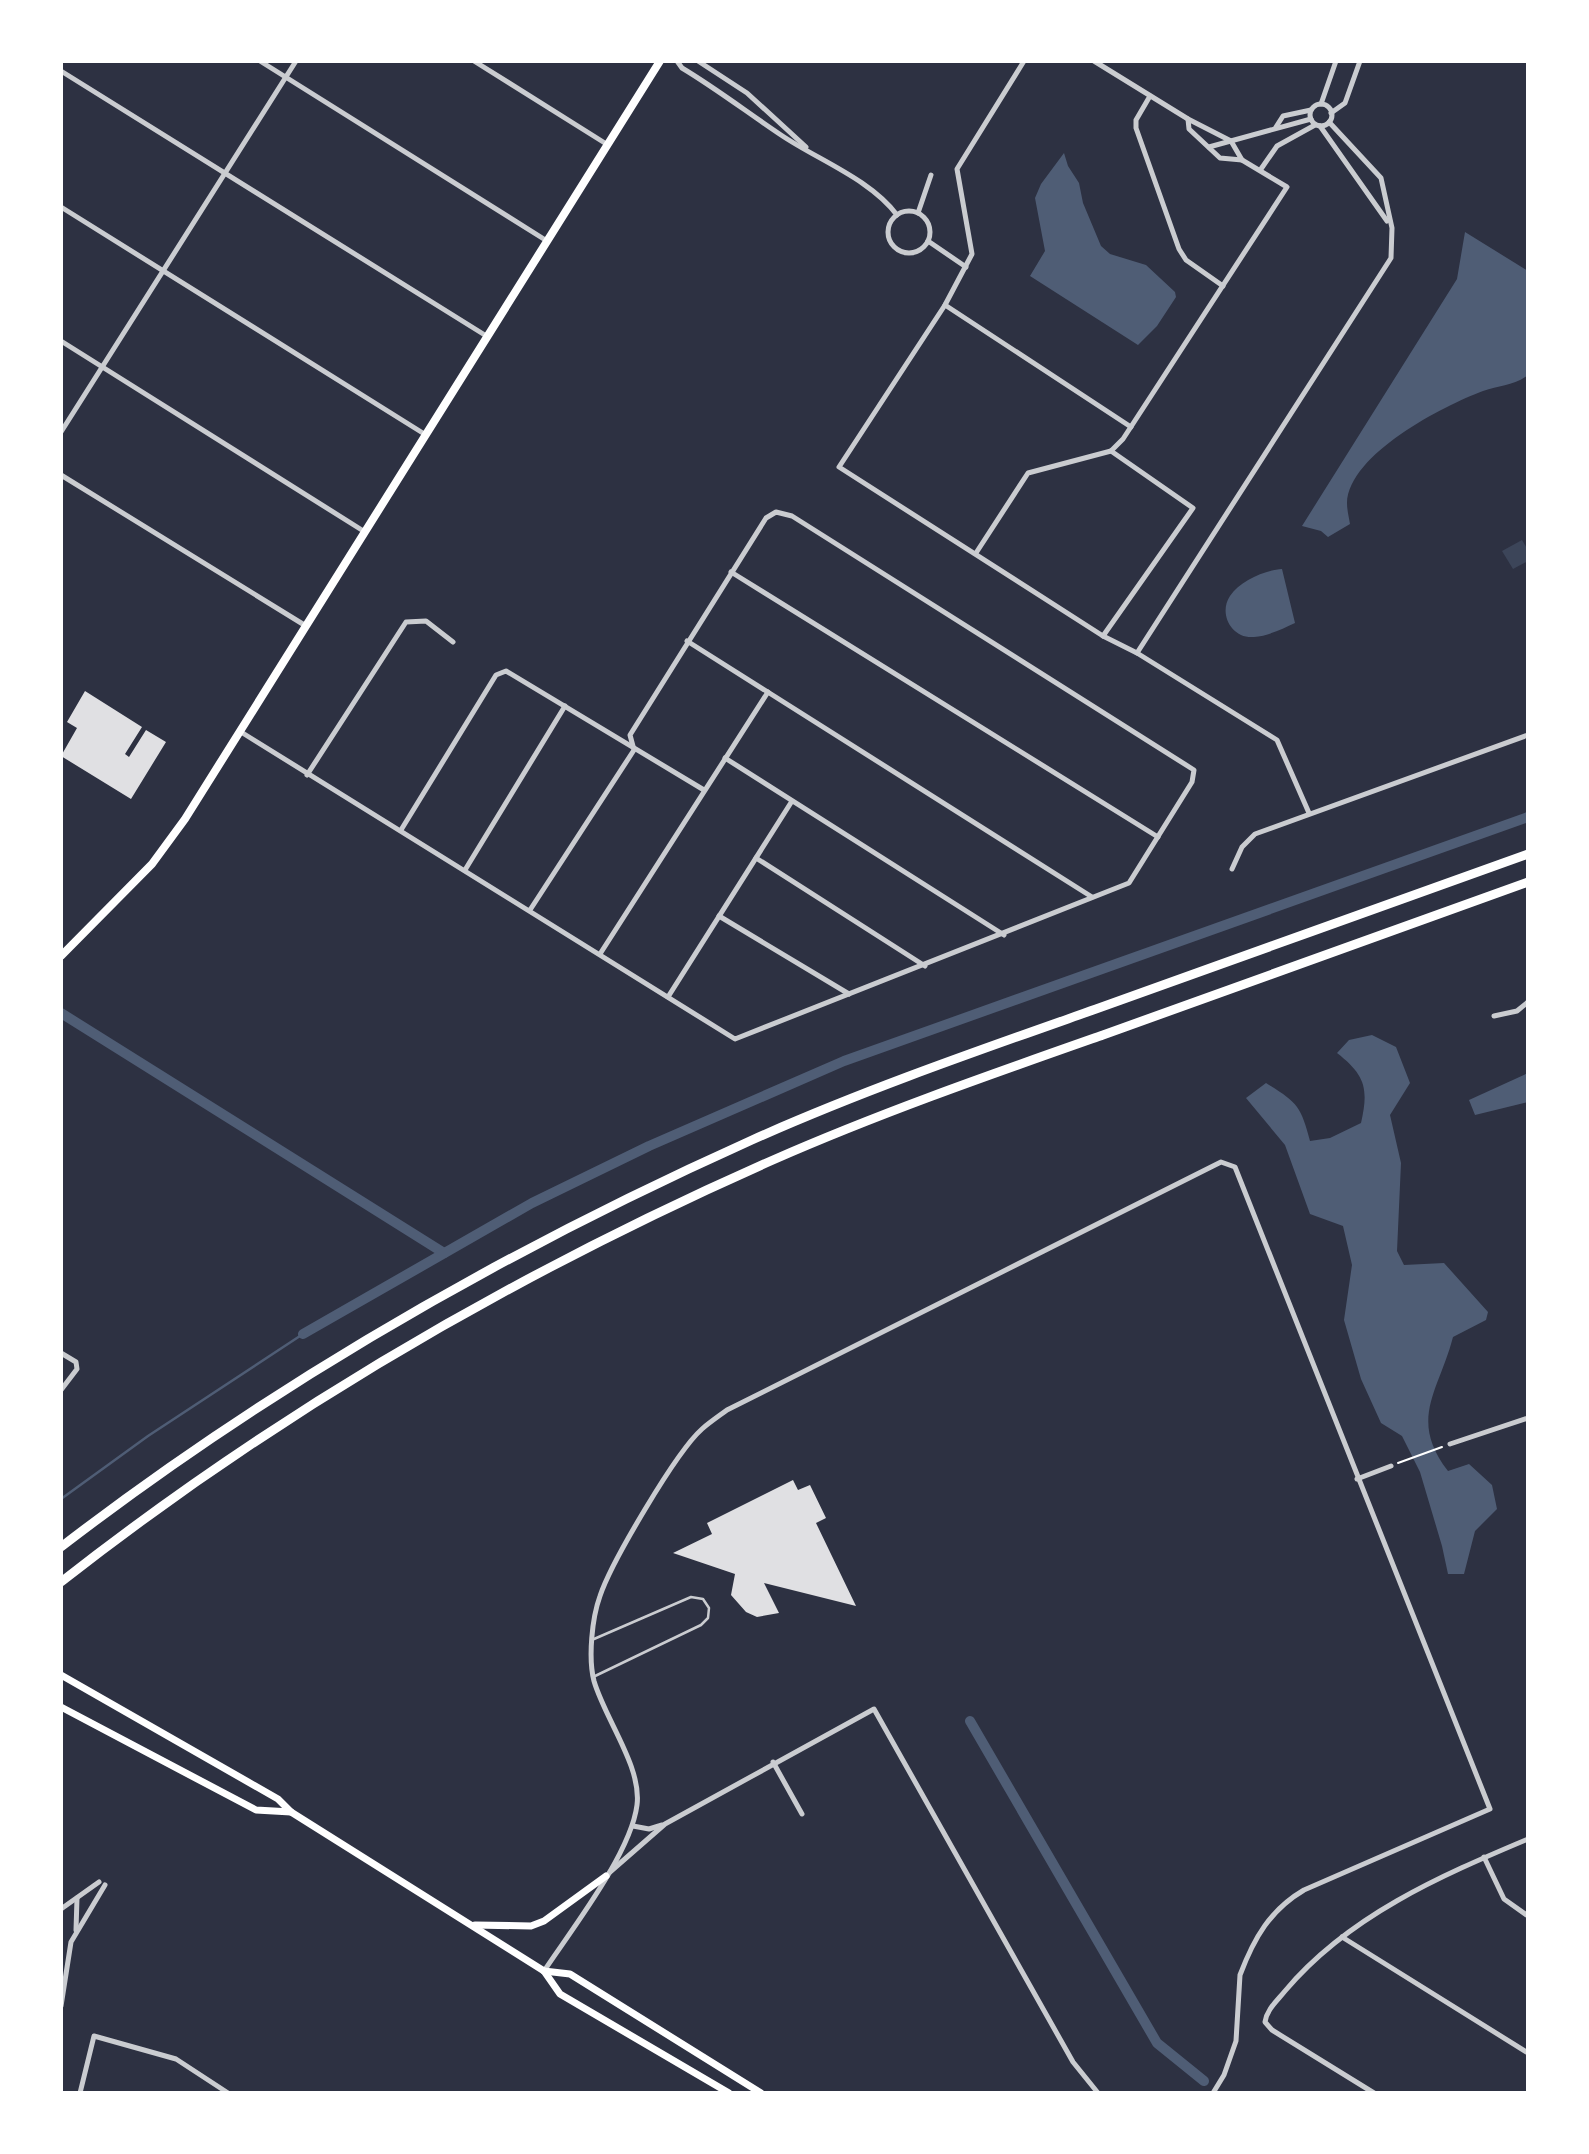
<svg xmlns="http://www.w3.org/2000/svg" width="1589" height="2154" viewBox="0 0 1589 2154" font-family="'DM Sans',sans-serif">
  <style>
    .green { fill: #3c4559 }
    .water { fill: #4f5d75 }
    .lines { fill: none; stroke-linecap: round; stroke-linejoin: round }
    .stream { stroke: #4f5d75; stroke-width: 2.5 }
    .canal { stroke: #4f5d75; stroke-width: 10 }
    .building { fill: #e0e0e3 }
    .path { stroke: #fff; stroke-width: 2 }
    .service { stroke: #caccd0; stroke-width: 2.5 }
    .minor { stroke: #caccd0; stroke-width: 5 }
    .secondary { stroke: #fff; stroke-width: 7 }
    .primary { stroke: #fff; stroke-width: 8 }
    .motorway { stroke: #fff; stroke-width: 9 }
  </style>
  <rect width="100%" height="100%" fill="#2d3142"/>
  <path class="green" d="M1522 540 1528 550V561L1513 569 1502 551Z"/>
  <g class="water">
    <path d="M1064 153 1068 166 1079 183 1083 203 1101 246 1110 254 1146 265 1175 292 1176 297 1157 326 1138 345 1030 276 1045 251 1035 198 1041 184Z"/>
    <path d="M1465 232 1528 271V375C1513 386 1499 385 1483 391 1443 406 1349 454 1347 503 1347 510 1349 518 1350 524L1328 537 1321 531 1302 526 1457 279Z"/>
    <path d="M1282 569 1295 623C1282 629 1268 636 1254 637 1232 639 1218 614 1230 596 1240 581 1265 570 1282 569Z"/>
    <path d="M1372 1035 1396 1047 1410 1083 1390 1115 1401 1163 1397 1251 1404 1265 1444 1263 1488 1312 1486 1320 1453 1337C1439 1391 1408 1419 1448 1471L1469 1464 1492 1485 1497 1509 1475 1531 1464 1574H1448L1442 1546 1420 1472 1402 1436 1381 1423 1361 1379 1344 1320 1352 1265 1343 1226 1310 1214 1285 1145 1246 1098 1266 1083C1297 1102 1301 1106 1310 1141L1330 1138 1361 1123C1369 1088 1365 1075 1337 1053L1349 1040Z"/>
    <path d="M1528 1073V1102L1475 1115 1469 1100Z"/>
  </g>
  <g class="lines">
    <path class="stream" d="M61 1499 148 1436 303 1334"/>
    <g class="canal">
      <path d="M61 1013 444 1253"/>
      <path d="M303 1334 532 1203 649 1146 844 1061 1528 817"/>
      <path d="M970 1721 1157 2043 1204 2081"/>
    </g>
  </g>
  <g class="building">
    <path d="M85 691 142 727 125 754 129 757 146 730 166 742 131 799 61 756 77 728 67 722Z"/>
    <path d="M793 1480 798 1490 810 1485 826 1518 816 1523 856 1606 764 1583 779 1613 757 1617 746 1612 731 1595 735 1574 673 1553 712 1534 707 1523Z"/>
  </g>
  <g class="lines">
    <path class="path" d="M1398 1463 1442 1447"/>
    <path class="service" d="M593 1677 701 1625 708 1618 709 1608 703 1599 691 1597 594 1639"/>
    <g class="minor">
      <path d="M260 61 547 241"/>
      <path d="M474 61 608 145"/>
      <path d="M677 61 682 68C717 89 748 113 781 135 818 160 870 179 897 215"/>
      <path d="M698 61 747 93 806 147"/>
      <path d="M1024 61 957 169 972 254 945 305 839 467 1103 636 1137 653 1277 740 1309 813"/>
      <path d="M61 71 488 337"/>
      <path d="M1150 96 1136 120V128L1179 249 1186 260 1223 286"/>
      <path d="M1321 104 1336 61"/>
      <circle cx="1321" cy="115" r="11"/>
      <path d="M1331 113 1345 103 1360 61"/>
      <path d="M1188 119 1189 129 1220 158 1242 160"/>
      <path d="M1320 126 1387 221"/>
      <path d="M1276 127 1283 116 1311 110"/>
      <path d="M1209 147 1311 119"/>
      <path d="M1261 169 1277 146 1315 125"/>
      <path d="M61 207 426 435"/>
      <circle cx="909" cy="232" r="21"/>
      <path d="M918 213 931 175"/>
      <path d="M928 241 966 267"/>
      <path d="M945 305 1131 427"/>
      <path d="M61 341 365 532"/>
      <path d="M61 432 296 61"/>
      <path d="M61 475 306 626"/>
      <path d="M976 553 1028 473 1111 451 1123 439 1287 187 1242 160 1231 141 1188 119 1094 61"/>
      <path d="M731 572 1158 837"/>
      <path d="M1103 636 1193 508 1111 451"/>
      <path d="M687 641 1092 897"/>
      <path d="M1137 653 1391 258 1392 228 1381 178 1329 122"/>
      <path d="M241 732 735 1039 1129 883 1192 782 1194 770 792 516 776 512 766 518 630 735 634 750 530 910"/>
      <path d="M725 758 1004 935"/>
      <path d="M307 775 406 622 426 621 453 642"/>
      <path d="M401 830 496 675 506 671 704 790"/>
      <path d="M756 858 925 966"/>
      <path d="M1232 869 1242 847 1255 834 1528 735"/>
      <path d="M465 870 565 706"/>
      <path d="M719 916 849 994"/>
      <path d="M600 954 768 692"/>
      <path d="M668 997 792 801"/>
      <path d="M1494 1016 1517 1011 1528 1002"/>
      <path d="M61 1353 76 1362 77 1369 61 1390"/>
      <path d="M1450 1444 1528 1418"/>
      <path d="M1357 1479 1391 1466"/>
      <path d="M773 1762 802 1814"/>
      <path d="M633 1826 649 1829 662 1825"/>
      <path d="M1484 1857 1504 1899 1528 1916"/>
      <path d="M610 1872 665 1824 874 1709 1073 2062 1098 2093"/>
      <path d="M61 1909 99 1882"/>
      <path d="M76 1930 77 1898"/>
      <path d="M1342 1937 1528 2053"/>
      <path d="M544 1971C572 1929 631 1853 637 1805 642 1767 605 1719 594 1681 588 1658 592 1618 600 1596 611 1563 676 1452 702 1429 710 1422 719 1416 727 1410L1221 1162 1235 1167 1490 1809 1304 1890C1270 1910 1254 1938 1240 1975L1236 2041 1224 2075 1213 2093"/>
      <path d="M61 2006 71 1942 105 1885"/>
      <path d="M80 2093 94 2036 176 2059 228 2093"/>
      <path d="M1374 2093 1272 2030 1265 2022C1267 2009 1277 2001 1285 1991 1348 1916 1440 1876 1528 1839"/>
    </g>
    <g class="secondary">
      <path d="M61 1675 278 1799 291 1812 544 1971 560 1994 729 2093"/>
      <path d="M61 1707 256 1810 291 1812"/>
      <path d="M475 1925 531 1926 544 1921 606 1876"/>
      <path d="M544 1971 570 1974 761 2093"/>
    </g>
    <path class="primary" d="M61 956 152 864 185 819 660 61"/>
    <g class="motorway">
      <path d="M61 1547C274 1383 507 1250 752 1140 864 1090 980 1050 1096 1009 1240 957 1384 906 1528 854"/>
      <path d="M61 1582C279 1411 519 1272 773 1160 880 1113 992 1074 1103 1035 1244 984 1386 933 1528 882"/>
    </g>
  </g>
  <rect width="1589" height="2154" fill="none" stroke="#ffffff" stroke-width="126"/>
</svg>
